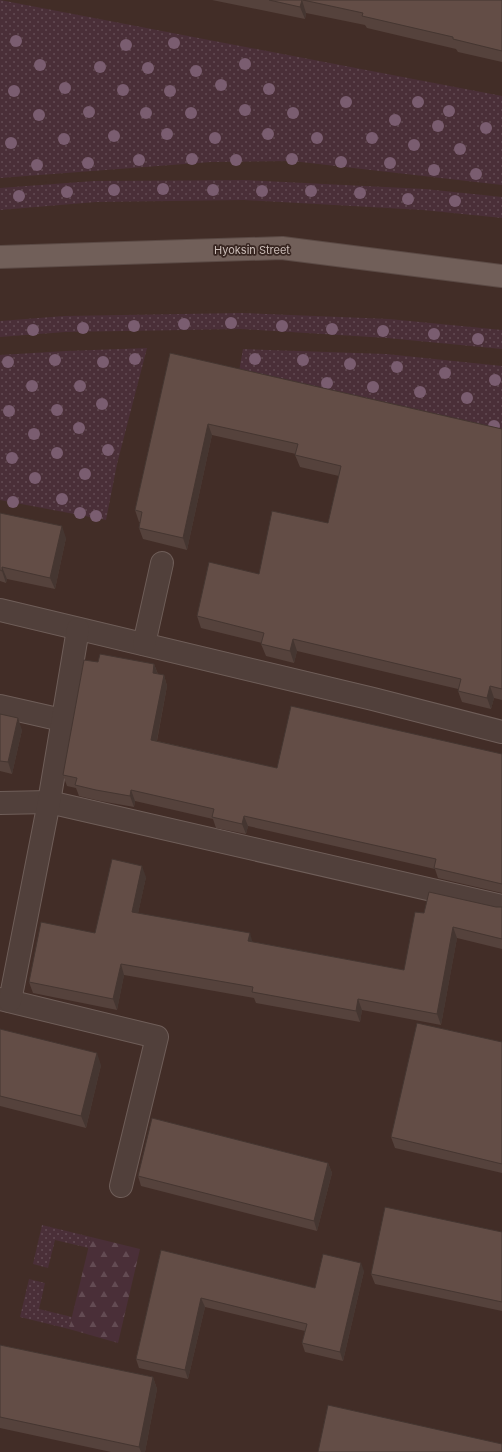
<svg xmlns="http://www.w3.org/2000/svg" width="502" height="1452" viewBox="0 0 502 1452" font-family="Inter,sans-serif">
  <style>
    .grass { fill: url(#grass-dots) }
    .forest { fill: url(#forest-firs) }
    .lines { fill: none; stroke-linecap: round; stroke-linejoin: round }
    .minor-casing { stroke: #6f5e59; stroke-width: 24 }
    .major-casing { stroke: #5b4a45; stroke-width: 24 }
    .minor { stroke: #51403b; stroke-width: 22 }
    .major { stroke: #715f59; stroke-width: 22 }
    .tree { fill: #7a5d70 }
    .wall { fill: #55423c }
    .shaded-wall { fill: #453631 }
    .building { fill: #634d46; stroke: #453631 }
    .labels { text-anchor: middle; stroke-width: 3.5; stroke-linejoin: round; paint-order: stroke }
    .street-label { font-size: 11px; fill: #cbbdb8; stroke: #372520 }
  </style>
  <defs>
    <pattern id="grass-dots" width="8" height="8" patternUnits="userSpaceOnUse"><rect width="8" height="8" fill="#4a2f38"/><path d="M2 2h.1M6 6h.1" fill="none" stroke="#634b53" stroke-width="1.8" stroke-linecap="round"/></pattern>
    <pattern id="forest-firs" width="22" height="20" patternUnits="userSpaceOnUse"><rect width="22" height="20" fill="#4a2f38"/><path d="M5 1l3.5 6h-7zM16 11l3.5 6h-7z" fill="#634b53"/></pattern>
  </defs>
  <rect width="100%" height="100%" fill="#422d27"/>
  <g class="grass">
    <path d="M0 0 502 96V185L292 161 211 162 0 178Z"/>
    <path d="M245 180 425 189 502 197V218L423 210 244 200 96 202 0 210V188L94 181Z"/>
    <path d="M242 313 389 319 502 330V349L387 338 241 329 65 332 0 337V321L64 316Z"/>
    <path d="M147 348 117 464 106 520 0 500V355L66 351Z"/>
    <path d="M243 349 386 354 502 366V438L238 377Z"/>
    <path d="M42 1225 91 1237 89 1248 55 1240 48 1268 33 1264Z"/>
    <path d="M29 1279 45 1283 39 1309 72 1317 69 1329 20 1317Z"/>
  </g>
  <path class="forest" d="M91 1237 140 1249 118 1343 69 1329Z"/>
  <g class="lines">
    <g class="minor-casing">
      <g id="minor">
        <path d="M0 610 373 699 502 732"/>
        <path d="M144 644 162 563"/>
        <path d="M0 706 62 720"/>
        <path d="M0 803 49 802 502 906"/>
        <path d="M0 999 157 1037 121 1186"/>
        <path d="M10 1001 49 802 78 629"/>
      </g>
    </g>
    <g class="major-casing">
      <path id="major" d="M0 257 282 248 502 276"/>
    </g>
    <use href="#minor" class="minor"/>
    <use href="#major" class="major"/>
  </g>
  <g class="tree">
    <circle cx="16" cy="41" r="6"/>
    <circle cx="174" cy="43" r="6"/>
    <circle cx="126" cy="45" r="6"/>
    <circle cx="245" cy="64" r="6"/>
    <circle cx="40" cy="65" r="6"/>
    <circle cx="100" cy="67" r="6"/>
    <circle cx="148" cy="68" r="6"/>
    <circle cx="196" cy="71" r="6"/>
    <circle cx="221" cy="85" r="6"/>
    <circle cx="65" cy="88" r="6"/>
    <circle cx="269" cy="89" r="6"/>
    <circle cx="123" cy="90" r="6"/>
    <circle cx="14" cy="91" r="6"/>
    <circle cx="170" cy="91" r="6"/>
    <circle cx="346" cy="102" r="6"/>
    <circle cx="418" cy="102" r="6"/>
    <circle cx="245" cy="110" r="6"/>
    <circle cx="449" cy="111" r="6"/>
    <circle cx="89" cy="112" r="6"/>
    <circle cx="146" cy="113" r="6"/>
    <circle cx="191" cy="113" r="6"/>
    <circle cx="293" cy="113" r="6"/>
    <circle cx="39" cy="115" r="6"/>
    <circle cx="395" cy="120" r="6"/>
    <circle cx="438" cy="126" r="6"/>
    <circle cx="486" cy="128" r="6"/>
    <circle cx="167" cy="134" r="6"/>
    <circle cx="268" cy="134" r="6"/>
    <circle cx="114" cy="136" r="6"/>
    <circle cx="215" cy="138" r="6"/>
    <circle cx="317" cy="138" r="6"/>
    <circle cx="372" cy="138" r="6"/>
    <circle cx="64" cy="139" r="6"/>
    <circle cx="11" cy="143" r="6"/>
    <circle cx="414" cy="145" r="6"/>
    <circle cx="460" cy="149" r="6"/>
    <circle cx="192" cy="159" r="6"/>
    <circle cx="292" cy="159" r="6"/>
    <circle cx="139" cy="160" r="6"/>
    <circle cx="236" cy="160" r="6"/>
    <circle cx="341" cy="162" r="6"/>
    <circle cx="88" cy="163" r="6"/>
    <circle cx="390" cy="163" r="6"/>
    <circle cx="37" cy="165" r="6"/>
    <circle cx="434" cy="170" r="6"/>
    <circle cx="476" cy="174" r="6"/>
    <circle cx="163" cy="189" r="6"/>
    <circle cx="114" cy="190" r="6"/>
    <circle cx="213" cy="190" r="6"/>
    <circle cx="262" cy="191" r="6"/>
    <circle cx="311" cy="191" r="6"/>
    <circle cx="67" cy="192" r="6"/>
    <circle cx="360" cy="193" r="6"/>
    <circle cx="19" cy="196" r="6"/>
    <circle cx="408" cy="199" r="6"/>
    <circle cx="455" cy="201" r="6"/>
    <circle cx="231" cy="323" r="6"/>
    <circle cx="184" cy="324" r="6"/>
    <circle cx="134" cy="326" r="6"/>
    <circle cx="282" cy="326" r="6"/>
    <circle cx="83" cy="328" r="6"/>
    <circle cx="332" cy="329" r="6"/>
    <circle cx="33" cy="330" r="6"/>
    <circle cx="383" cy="331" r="6"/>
    <circle cx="434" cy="334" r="6"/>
    <circle cx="478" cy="339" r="6"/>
    <circle cx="135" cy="359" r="6"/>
    <circle cx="255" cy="359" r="6"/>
    <circle cx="55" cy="360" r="6"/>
    <circle cx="303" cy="360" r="6"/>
    <circle cx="8" cy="362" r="6"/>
    <circle cx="103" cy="362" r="6"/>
    <circle cx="350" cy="364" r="6"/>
    <circle cx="397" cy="367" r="6"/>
    <circle cx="445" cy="373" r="6"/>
    <circle cx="495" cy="380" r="6"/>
    <circle cx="327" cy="383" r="6"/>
    <circle cx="32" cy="386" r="6"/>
    <circle cx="80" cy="386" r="6"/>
    <circle cx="373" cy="387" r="6"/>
    <circle cx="420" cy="392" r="6"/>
    <circle cx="467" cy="398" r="6"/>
    <circle cx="102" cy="404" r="6"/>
    <circle cx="57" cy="410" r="6"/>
    <circle cx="9" cy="411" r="6"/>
    <circle cx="494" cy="426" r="6"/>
    <circle cx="79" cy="428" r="6"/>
    <circle cx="34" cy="434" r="6"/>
    <circle cx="108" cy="450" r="6"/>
    <circle cx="57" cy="453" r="6"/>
    <circle cx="12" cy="458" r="6"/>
    <circle cx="85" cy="474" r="6"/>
    <circle cx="35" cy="478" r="6"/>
    <circle cx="62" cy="499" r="6"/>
    <circle cx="13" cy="502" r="6"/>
    <circle cx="80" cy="513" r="6"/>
    <circle cx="96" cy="516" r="6"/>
  </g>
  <g class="wall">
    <path d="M212 0H502V62L458 52 456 49 367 28 365 25 306 13 305 19Z"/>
    <path d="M170 353 502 429V700L494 698 491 709 462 702 458 691V689L297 651 294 663 266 656 261 644 262 643 201 628 197 616 259 574 328 523 339 476 300 467 295 455 296 454 212 435 187 550 143 539 139 528 140 522H139L135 510Z"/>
    <path d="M0 513 66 538 55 589 7 579 6 583 0 581Z"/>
    <path d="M98 662 154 664 158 674 164 675 167 686 157 741 277 768 502 754V893L438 878 435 869 248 826 246 834 216 828 213 819 135 801 134 807 100 801 79 796 76 788 67 786 63 775Z"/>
    <path d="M0 714 22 730 12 774 0 771Z"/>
    <path d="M146 877 138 913 253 942 404 970 424 913 502 907V949L457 938 441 1025 362 1010 360 1022 256 1003 254 998 124 975 117 1010 33 993 29 982 95 933Z"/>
    <path d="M0 1029 101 1065 86 1128 0 1106Z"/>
    <path d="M502 1042V1173L395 1148 391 1137Z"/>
    <path d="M328 1163 332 1173 317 1231 141 1186 138 1176Z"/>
    <path d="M502 1232V1311L375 1284 371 1274Z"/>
    <path d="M161 1250 315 1288 364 1271 343 1361 305 1352 302 1343 305 1331 205 1307 188 1379 139 1368 136 1359Z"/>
    <path d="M0 1345 153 1377 157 1389 145 1452H111L0 1428Z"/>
  </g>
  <g class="shaded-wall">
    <path d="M302 0 306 13 305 19 300 7Z"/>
    <path d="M208 424 212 435 187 550 183 538Z"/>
    <path d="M62 526 66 538 55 589 50 578Z"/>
    <path d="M2 567 7 579 6 583 2 571Z"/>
    <path d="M293 639 297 651 294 663 290 651Z"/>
    <path d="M154 664 158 675 153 673Z"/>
    <path d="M164 675 167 686 155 750 151 740Z"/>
    <path d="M490 686 494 698 491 709 487 698Z"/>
    <path d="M18 718 22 730 12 774 8 762Z"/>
    <path d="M131 790 135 801 134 807 130 796Z"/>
    <path d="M244 816 248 826 246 834 242 824Z"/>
    <path d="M142 866 146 877 136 923 132 912Z"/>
    <path d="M453 927 457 938 441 1025 437 1014Z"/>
    <path d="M250 933 253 944 248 941Z"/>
    <path d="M121 964 124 975 117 1010 113 999Z"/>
    <path d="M358 999 362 1010 360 1022 356 1011Z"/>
    <path d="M97 1053 101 1065 86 1128 81 1116Z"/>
    <path d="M328 1163 332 1173 317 1231 314 1221Z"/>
    <path d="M361 1263 364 1271 343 1361 340 1352Z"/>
    <path d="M201 1298 205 1307 188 1379 185 1370Z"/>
    <path d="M153 1377 157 1389 145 1452H141L139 1447Z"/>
  </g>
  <g class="building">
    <path d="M269 0H302L300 7Z"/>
    <path d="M303 0H502V51L453 39V37L362 16 363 13Z"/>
    <path d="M170 353 502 429V689L490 686 487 698 458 691 461 679 293 639 290 651 261 644 264 633 197 616 209 562 259 574 272 511 328 523 341 466 295 455 298 444 208 424 183 538 139 528 142 512 135 510Z"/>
    <path d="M0 513 62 526 50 578 2 567V571L0 570Z"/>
    <path d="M100 654 154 664 153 673 164 675 151 740 277 768 291 706 502 754V884L434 868 436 859 244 816 242 824 212 817 214 809 131 790 130 796 96 790 75 785 77 778 63 775 84 660 98 662Z"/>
    <path d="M0 714 18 718 8 762 0 761Z"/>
    <path d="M112 859 142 866 132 912 250 933 248 941 404 970 415 912 424 913 429 892 496 907H502V939L453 927 437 1014 358 999 356 1011 252 992 253 987 121 964 113 999 29 982 41 922 95 933Z"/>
    <path d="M417 1023 502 1042V1164L391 1137Z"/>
    <path d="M0 1029 97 1053 81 1116 0 1096Z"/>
    <path d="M152 1118 328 1163 314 1221 138 1176Z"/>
    <path d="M385 1207 502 1232V1302L371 1274Z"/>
    <path d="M161 1250 315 1288 323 1254 361 1263 340 1352 302 1343 307 1324 201 1298 185 1370 136 1359Z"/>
    <path d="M0 1345 153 1377 139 1447 0 1417Z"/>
    <path d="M328 1405 502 1444V1452H318Z"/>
  </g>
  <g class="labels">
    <g class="street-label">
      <text x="252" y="254">Hyoksin Street</text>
    </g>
  </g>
</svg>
